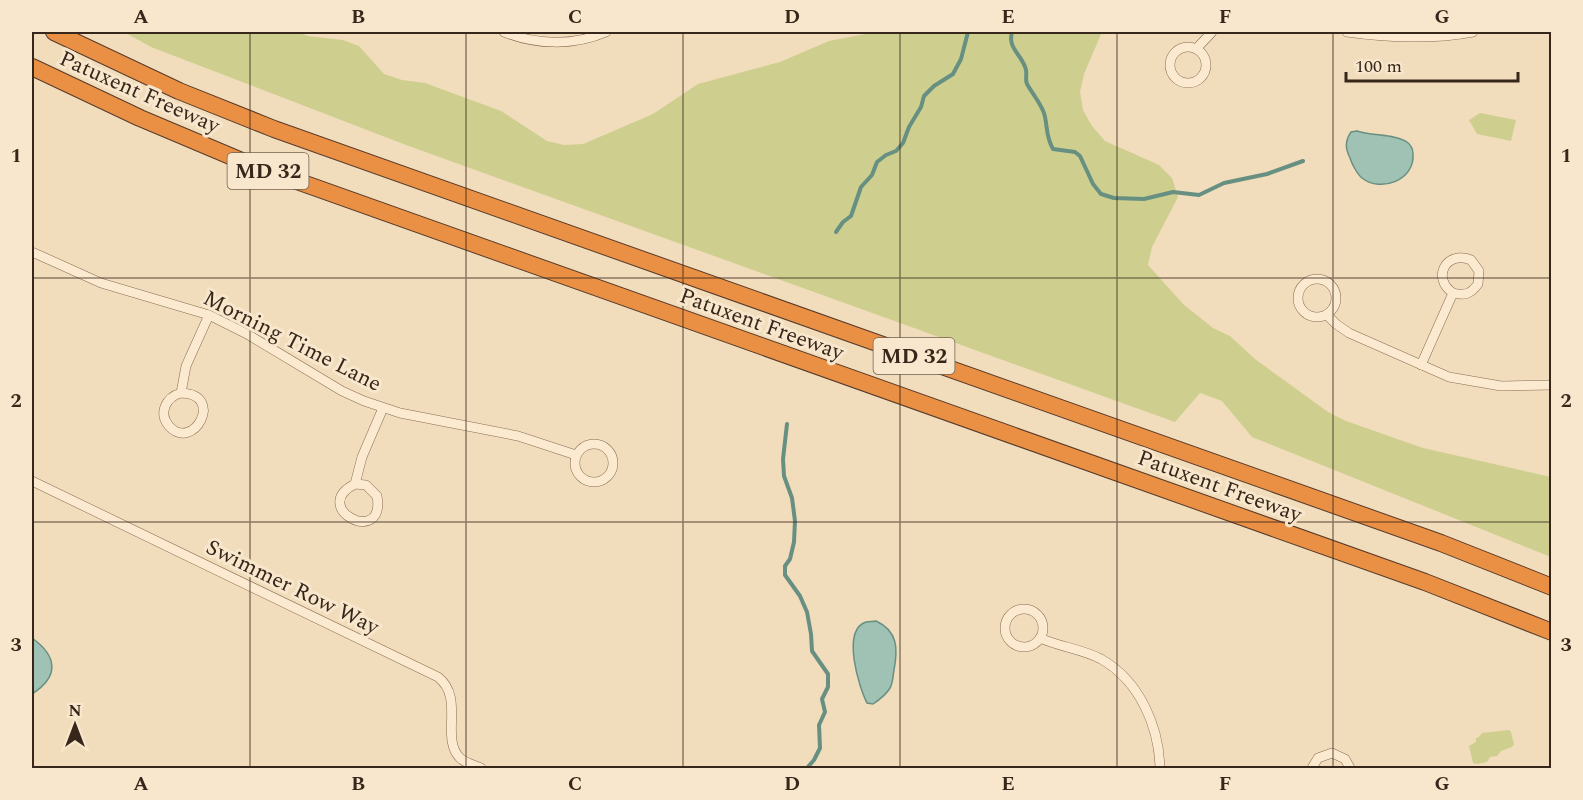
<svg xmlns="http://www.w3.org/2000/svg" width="1583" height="800" viewBox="0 0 1583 800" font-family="Spectral,serif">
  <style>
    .green { fill: #cecf8f }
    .water { fill: #a0c2b4; stroke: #679082; stroke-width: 1.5 }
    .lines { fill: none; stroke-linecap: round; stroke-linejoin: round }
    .stream { stroke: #679082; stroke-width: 4 }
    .minor-casing { stroke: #8a6b54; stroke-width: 10 }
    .motorway-casing { stroke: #573a29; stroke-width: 18 }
    .minor { stroke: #fbeacf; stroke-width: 9 }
    .motorway { stroke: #e99044; stroke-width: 16 }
    .grid { fill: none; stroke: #37261a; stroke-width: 1.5; stroke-opacity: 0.55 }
    .labels { text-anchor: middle; stroke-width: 6; stroke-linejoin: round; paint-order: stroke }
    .shield { fill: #f8e7cc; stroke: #71604f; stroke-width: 1.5 }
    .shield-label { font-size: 21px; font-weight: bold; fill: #37261a }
    .street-label { font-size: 22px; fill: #37261a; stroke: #f8e7cc }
    .neatline { fill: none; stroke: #37261a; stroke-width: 2 }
    .grid-label { font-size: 20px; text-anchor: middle; font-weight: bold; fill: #37261a }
  </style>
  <rect width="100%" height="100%" fill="#f1dcbc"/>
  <g class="green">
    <path d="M124 32H297L308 36 343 40 359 46 384 74 402 80 425 83 501 111 547 141 564 145 583 144 653 114 698 84 780 62 829 41 865 34 871 32H1102L1084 74 1080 92 1083 110 1092 126 1105 141 1159 165 1172 178 1178 197 1152 247 1148 265 1184 305 1198 316 1213 328 1230 336 1255 359 1328 412 1346 421 1423 448 1551 477V557L1252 437 1222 401 1200 393 1175 422 406 145 151 47Z"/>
    <path d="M1480 113 1516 120 1511 141 1477 134 1469 120Z"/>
    <path d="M1509 730 1511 732 1514 744 1512 747 1501 751 1497 756 1490 757 1487 762 1477 764 1473 763 1469 746 1476 742V738L1479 737 1482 733Z"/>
  </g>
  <g class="water">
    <path d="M1357 131C1371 136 1396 134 1407 142 1411 145 1413 150 1413 154 1415 180 1381 193 1362 178 1357 174 1352 164 1350 158 1345 148 1345 141 1351 132Z"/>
    <path d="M876 621C898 631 898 649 894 670 893 675 893 683 890 688 886 695 879 700 873 704L867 703C859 687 841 630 866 622 870 621 873 622 876 621Z"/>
    <path d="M32 638C57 656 60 676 32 694Z"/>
  </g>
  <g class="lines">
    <g class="stream">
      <path d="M1012 32C1007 49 1023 55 1026 70 1027 75 1025 79 1027 84 1032 93 1040 102 1044 113 1048 126 1045 135 1053 149L1075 152 1080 156 1093 184 1101 194 1114 198 1144 199 1173 192 1199 195 1224 183 1267 174 1303 161"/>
      <path d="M836 232 843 222 851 216 861 187 872 175 877 162 886 155 896 151 903 143 909 127 921 107 924 96 934 86 953 74 961 59 968 32"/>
      <path d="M787 424 783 459 784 476 792 498 795 521 794 542 790 559 785 566V575L800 596 807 612 811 634 812 651 828 674V687L822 699 825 712 819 725 820 748 814 760 807 768"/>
    </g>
    <g class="minor-casing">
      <g id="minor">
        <path d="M504 32C536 45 574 46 606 32"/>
        <path d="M1347 32C1389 38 1430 40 1473 32"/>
        <circle cx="1188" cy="65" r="18"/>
        <path d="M1196 49 1212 32"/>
        <path d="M32 252 101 283 209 315 247 334 342 391 364 401 400 413 518 436 576 455"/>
        <circle cx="1317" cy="298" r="19"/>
        <path d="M1327 315 1336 324 1349 333 1449 377 1501 386 1552 385"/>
        <path d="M1421 365 1453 293C1464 296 1471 294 1478 284L1479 271 1471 260C1446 250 1431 278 1453 293"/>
        <path d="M181 393C226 394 193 453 169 426 158 413 166 397 181 393L186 366 209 315"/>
        <circle cx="594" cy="463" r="19"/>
        <path d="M32 481 438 677C465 698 440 738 460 758 465 763 475 765 481 768"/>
        <path d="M355 484 366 485 377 496C386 548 308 508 355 484L362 457 383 408"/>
        <circle cx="1024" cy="628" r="19"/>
        <path d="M1040 638C1060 647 1082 649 1101 659 1140 681 1159 727 1160 768"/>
        <path d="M1312 768 1318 758 1332 753 1345 759 1350 768"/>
      </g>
    </g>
    <g class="motorway-casing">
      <g id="motorway">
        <path d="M54 32 179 91 274 129 1441 543 1552 587"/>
        <path d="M32 67 140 118 249 164 1425 582 1552 632"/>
      </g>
    </g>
    <use href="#minor" class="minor"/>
    <use href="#motorway" class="motorway"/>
  </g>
  <path class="grid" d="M250 32V768M466 32V768M683 32V768M900 32V768M1117 32V768M1333 32V768M32 278H1552M32 522H1552"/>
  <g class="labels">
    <g class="shield">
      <rect x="227.5" y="153" width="81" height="36" rx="4.5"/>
      <rect x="873.5" y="338" width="81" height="36" rx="4.5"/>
    </g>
    <g class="shield-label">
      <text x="268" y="178">MD 32</text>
      <text x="914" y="363">MD 32</text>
    </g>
    <g class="street-label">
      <text transform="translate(140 91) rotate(24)" y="8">Patuxent Freeway</text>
      <text transform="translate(762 323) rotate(20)" y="8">Patuxent Freeway</text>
      <text transform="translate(293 340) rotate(27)" y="8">Morning Time Lane</text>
      <text transform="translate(1220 485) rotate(20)" y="8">Patuxent Freeway</text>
      <text transform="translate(293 586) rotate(26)" y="8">Swimmer Row Way</text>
    </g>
  </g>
  <rect width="1583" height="800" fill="none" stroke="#f8e7cc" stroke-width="66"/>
  <g transform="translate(75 725)" stroke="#f8e7cc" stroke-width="4.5" paint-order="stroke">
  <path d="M0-4.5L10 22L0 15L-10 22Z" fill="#37261a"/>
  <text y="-9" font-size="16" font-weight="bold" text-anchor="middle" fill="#37261a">N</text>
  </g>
  <path d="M1346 72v9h172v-9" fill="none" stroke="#37261a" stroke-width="3"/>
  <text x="1355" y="72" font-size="18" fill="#37261a" stroke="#f8e7cc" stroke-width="4.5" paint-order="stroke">100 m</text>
  <rect x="33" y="33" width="1517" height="734" class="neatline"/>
  <g class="grid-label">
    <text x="141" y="23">A</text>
    <text x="358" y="23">B</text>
    <text x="575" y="23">C</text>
    <text x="792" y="23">D</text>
    <text x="1008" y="23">E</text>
    <text x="1225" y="23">F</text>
    <text x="1442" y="23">G</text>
    <text x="16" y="162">1</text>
    <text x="1566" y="162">1</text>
    <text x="16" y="407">2</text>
    <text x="1566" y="407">2</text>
    <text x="16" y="651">3</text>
    <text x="1566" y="651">3</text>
    <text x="141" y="790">A</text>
    <text x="358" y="790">B</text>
    <text x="575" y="790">C</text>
    <text x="792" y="790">D</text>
    <text x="1008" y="790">E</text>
    <text x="1225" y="790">F</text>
    <text x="1442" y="790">G</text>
  </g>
</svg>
